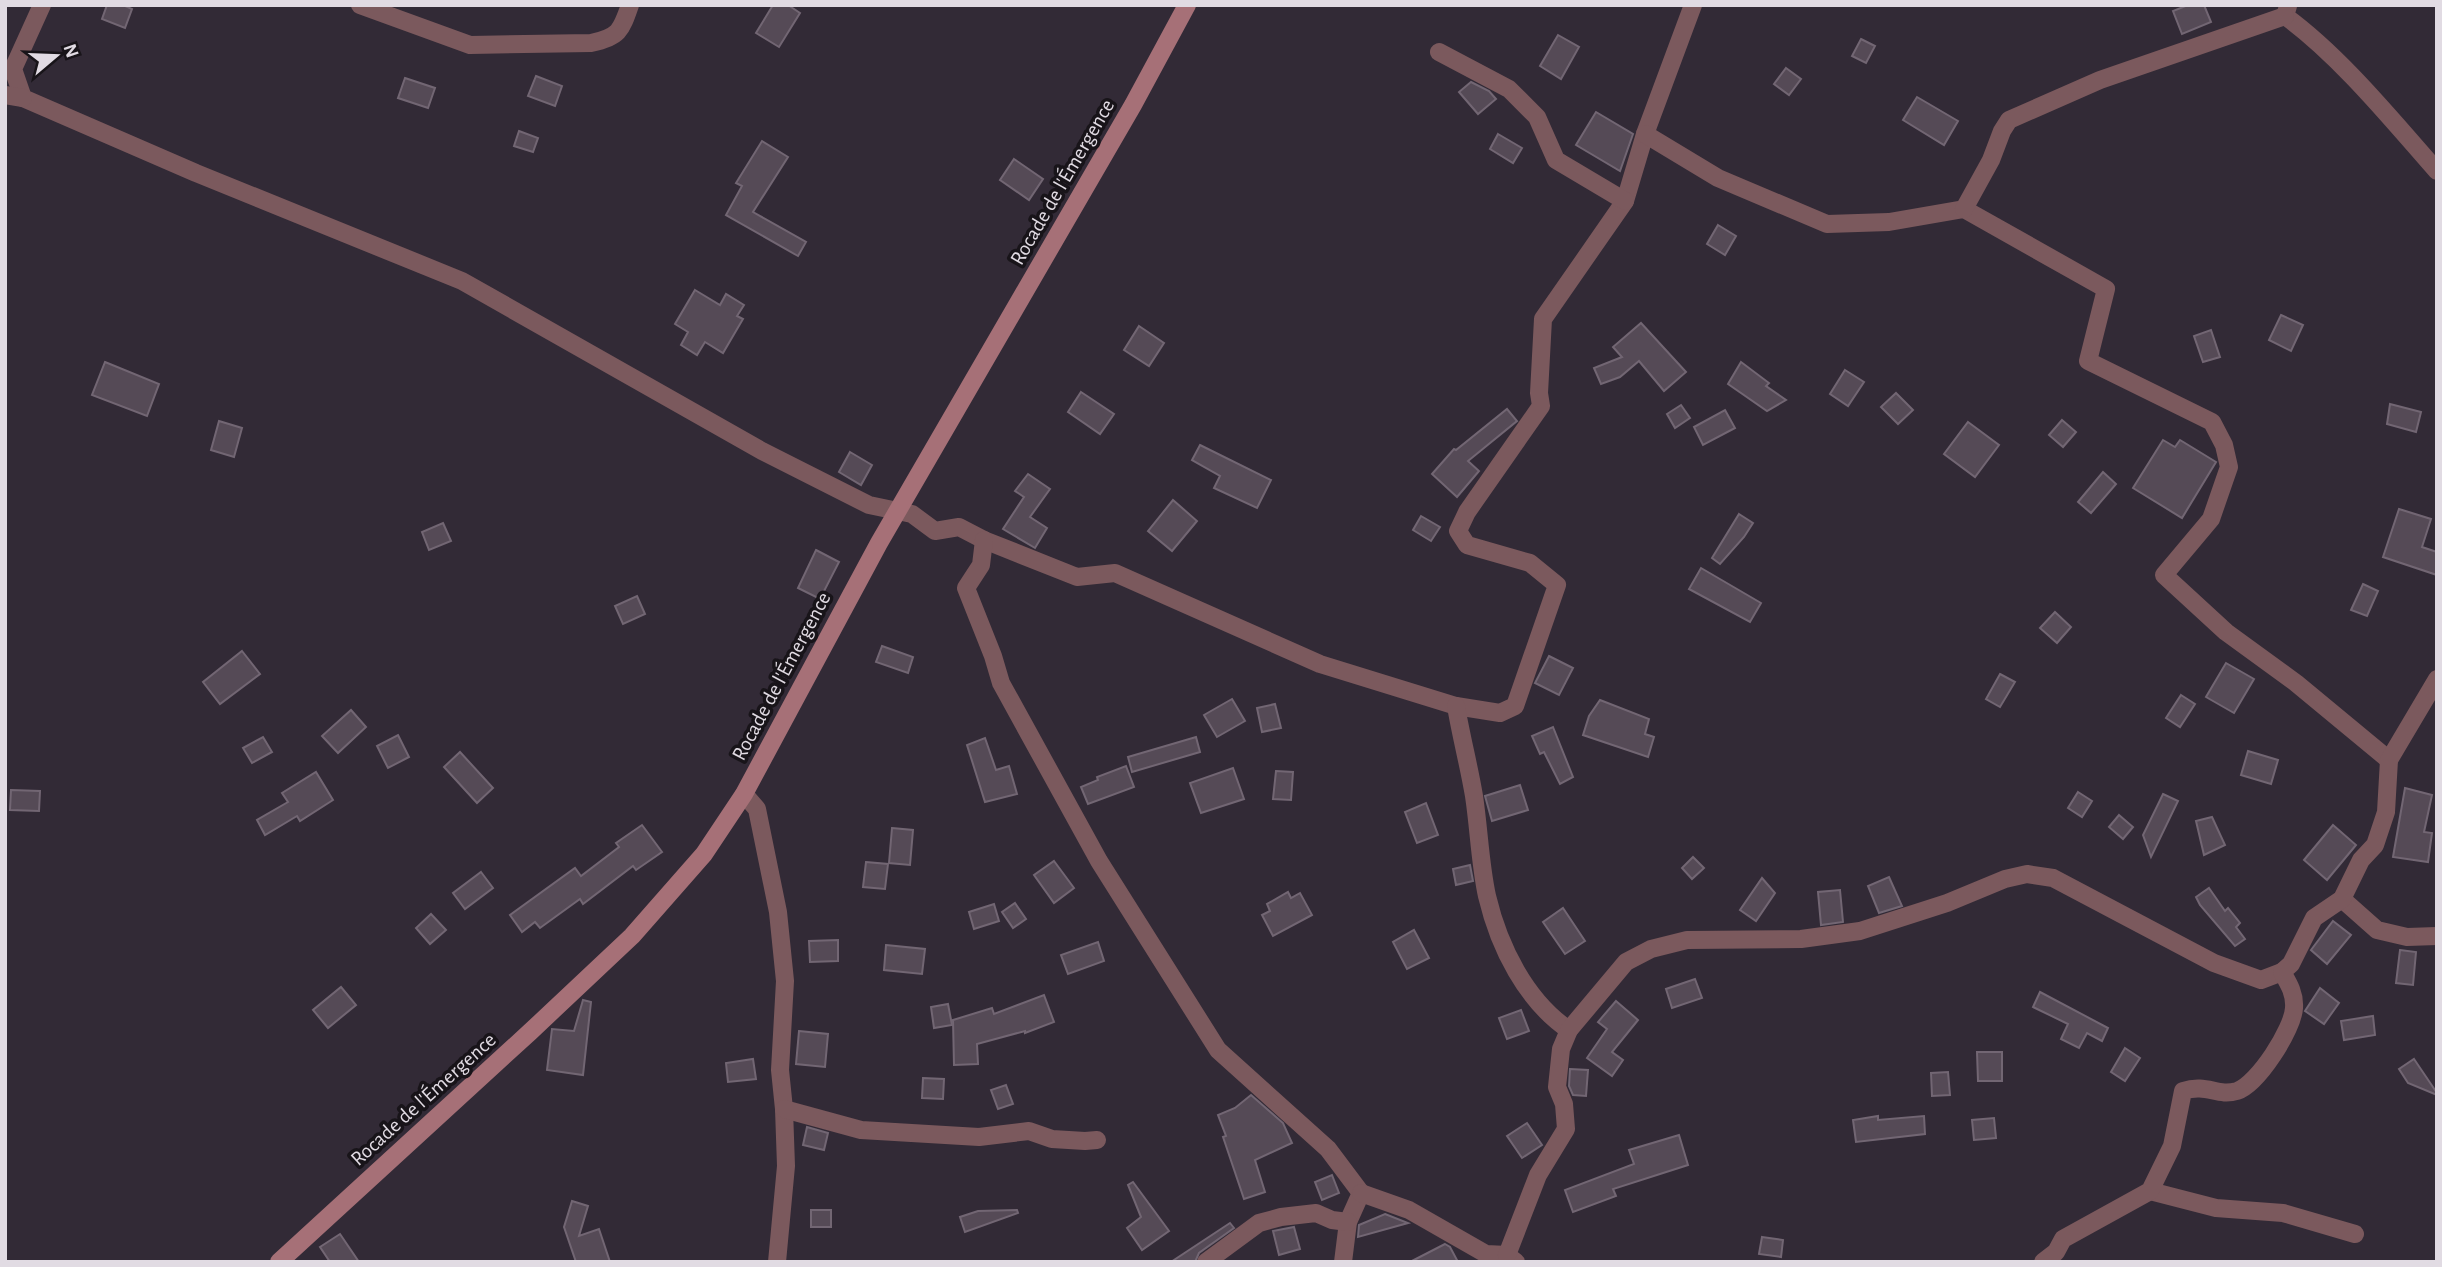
<svg xmlns="http://www.w3.org/2000/svg" width="2442" height="1267" viewBox="0 0 2442 1267" font-family="'Alegreya Sans',sans-serif">
  <style>
    .building { fill: #554a56; stroke: #726673; stroke-width: 2 }
    .lines { fill: none; stroke-linecap: round; stroke-linejoin: round }
    .street { stroke: #7b595d; stroke-width: 18 }
    .secondary { stroke: #a67077; stroke-width: 18 }
    .labels { text-anchor: middle; stroke-width: 7; stroke-linejoin: round; paint-order: stroke }
    .street-label { font-size: 21px; fill: #e1dbe3; stroke: #181419 }
  </style>
  <rect width="100%" height="100%" fill="#322a36"/>
  <g class="building">
    <path d="M107 5H123L132 9 125 28 102 19Z"/>
    <path d="M773 5H788L800 13 779 47 756 33Z"/>
    <path d="M2188 5H2204L2211 22 2182 34 2173 11Z"/>
    <path d="M1558 35 1579 47 1561 79 1540 66Z"/>
    <path d="M1861 39 1875 46 1866 63 1852 56Z"/>
    <path d="M1786 68 1801 79 1789 95 1774 84Z"/>
    <path d="M536 76 562 86 555 106 528 96Z"/>
    <path d="M405 78 435 88 428 108 398 98Z"/>
    <path d="M1471 82 1489 91 1496 99 1478 114 1459 92Z"/>
    <path d="M1917 97 1958 121 1944 145 1903 120Z"/>
    <path d="M1596 112 1633 134 1620 171 1576 145Z"/>
    <path d="M519 131 538 138 533 152 514 146Z"/>
    <path d="M1498 134 1522 148 1513 163 1490 149Z"/>
    <path d="M762 141 788 157 753 212 806 242 798 256 726 215 742 186 736 183Z"/>
    <path d="M1014 159 1043 179 1029 200 1000 180Z"/>
    <path d="M1718 225 1736 236 1725 255 1707 244Z"/>
    <path d="M695 290 720 305 726 294 744 305 737 316 743 319 723 353 705 342 697 355 681 345 688 332 675 324Z"/>
    <path d="M2281 315 2303 325 2291 351 2269 340Z"/>
    <path d="M1641 323 1686 372 1664 391 1639 361 1620 377 1601 384 1594 368 1622 357 1613 347Z"/>
    <path d="M1139 326 1164 343 1149 366 1124 350Z"/>
    <path d="M2211 330 2220 357 2203 362 2194 336Z"/>
    <path d="M105 362 159 384 147 416 92 395Z"/>
    <path d="M1741 362 1769 383 1766 386 1786 400 1767 411 1728 384Z"/>
    <path d="M1845 370 1864 382 1848 406 1830 394Z"/>
    <path d="M1081 392 1114 414 1100 434 1068 412Z"/>
    <path d="M1896 393 1913 410 1898 424 1881 407Z"/>
    <path d="M2390 404 2421 412 2416 432 2387 424Z"/>
    <path d="M1681 405 1690 418 1675 428 1667 414Z"/>
    <path d="M1507 409 1517 421 1468 461 1479 471 1457 497 1432 474 1454 449 1456 450Z"/>
    <path d="M1725 410 1735 428 1703 445 1694 427Z"/>
    <path d="M2062 420 2076 432 2063 447 2049 435Z"/>
    <path d="M219 421 242 428 234 457 211 450Z"/>
    <path d="M1968 422 1999 445 1975 477 1944 454Z"/>
    <path d="M2163 440 2175 447 2180 440 2216 462 2182 518 2133 488Z"/>
    <path d="M1200 445 1271 480 1257 508 1214 488 1220 476 1192 460Z"/>
    <path d="M850 452 872 465 861 485 839 472Z"/>
    <path d="M2103 472 2116 484 2091 513 2078 502Z"/>
    <path d="M1028 474 1050 489 1030 517 1047 528 1035 548 1003 529 1024 497 1015 491Z"/>
    <path d="M1173 500 1197 521 1172 551 1148 531Z"/>
    <path d="M2399 509 2431 519 2422 547 2437 552V575L2383 557Z"/>
    <path d="M1739 514 1753 523 1744 537 1720 564 1712 558Z"/>
    <path d="M1421 516 1440 527 1431 541 1413 530Z"/>
    <path d="M443 523 451 541 429 550 422 532Z"/>
    <path d="M816 550 839 562 820 599 798 588Z"/>
    <path d="M1701 568 1761 603 1750 622 1689 589Z"/>
    <path d="M2363 584 2378 591 2367 616 2351 610Z"/>
    <path d="M637 596 645 614 623 624 615 606Z"/>
    <path d="M2055 612 2071 627 2057 643 2040 628Z"/>
    <path d="M882 646 913 657 908 673 876 662Z"/>
    <path d="M242 651 260 674 220 704 203 682Z"/>
    <path d="M1549 656 1573 668 1559 695 1535 683Z"/>
    <path d="M2226 663 2254 679 2234 713 2206 697Z"/>
    <path d="M2000 674 2015 682 2000 707 1986 699Z"/>
    <path d="M2181 695 2195 704 2180 727 2166 718Z"/>
    <path d="M1232 699 1245 721 1217 737 1204 715Z"/>
    <path d="M1600 700 1649 719 1645 734 1654 737 1648 757 1583 735 1589 716Z"/>
    <path d="M1275 704 1281 728 1262 732 1257 708Z"/>
    <path d="M351 710 366 727 338 753 322 736Z"/>
    <path d="M1553 727 1573 777 1560 784 1544 752 1540 754 1532 736Z"/>
    <path d="M398 735 409 757 388 768 377 746Z"/>
    <path d="M263 737 272 752 252 763 243 748Z"/>
    <path d="M1196 737 1200 752 1132 772 1128 757Z"/>
    <path d="M985 738 996 770 1009 766 1017 794 985 802 967 745Z"/>
    <path d="M2248 751 2278 760 2271 784 2241 775Z"/>
    <path d="M460 752 493 788 477 803 444 767Z"/>
    <path d="M1126 766 1134 787 1088 804 1081 787 1098 780 1097 777Z"/>
    <path d="M1233 768 1244 799 1201 813 1190 783Z"/>
    <path d="M1276 771 1293 772 1291 800 1273 799Z"/>
    <path d="M316 772 333 800 300 821 297 816 265 835 257 820 288 802 282 793Z"/>
    <path d="M1520 785 1528 810 1492 821 1485 796Z"/>
    <path d="M2405 788 2432 795 2424 832 2432 833 2428 862 2393 857Z"/>
    <path d="M11 790 40 791 39 811 10 810Z"/>
    <path d="M2078 792 2092 801 2082 817 2068 808Z"/>
    <path d="M2163 794 2178 801 2151 857 2143 835Z"/>
    <path d="M1426 803 1438 835 1417 843 1405 812Z"/>
    <path d="M2119 815 2133 827 2123 839 2109 827Z"/>
    <path d="M2212 817 2225 845 2204 855 2196 821Z"/>
    <path d="M642 825 662 852 636 870 633 866 583 904 580 899 540 928 535 922 522 932 510 915 575 868 581 876 619 847 616 843Z"/>
    <path d="M2333 825 2356 845 2327 880 2304 860Z"/>
    <path d="M892 828 913 830 910 865 889 863Z"/>
    <path d="M1693 857 1704 868 1692 879 1682 868Z"/>
    <path d="M1054 861 1074 888 1054 903 1034 875Z"/>
    <path d="M866 862 888 864 885 889 863 887Z"/>
    <path d="M1470 865 1473 881 1456 885 1453 869Z"/>
    <path d="M481 872 493 888 465 909 453 893Z"/>
    <path d="M1889 877 1902 906 1879 913 1868 886Z"/>
    <path d="M1762 878 1775 893 1756 921 1740 910Z"/>
    <path d="M2209 888 2225 911 2228 908 2240 923 2236 927 2245 939 2235 946 2200 905 2196 897Z"/>
    <path d="M1840 890 1843 922 1821 925 1818 892Z"/>
    <path d="M1288 892 1291 898 1300 893 1312 915 1273 936 1262 915 1270 911 1267 904Z"/>
    <path d="M1015 903 1026 919 1013 928 1002 912Z"/>
    <path d="M994 904 999 921 974 929 969 912Z"/>
    <path d="M1563 908 1585 941 1565 954 1543 922Z"/>
    <path d="M431 914 446 930 430 944 416 928Z"/>
    <path d="M2333 921 2351 935 2327 964 2311 950Z"/>
    <path d="M1414 930 1429 958 1407 969 1393 942Z"/>
    <path d="M838 940V961L810 962 809 941Z"/>
    <path d="M1098 942 1104 961 1068 974 1061 955Z"/>
    <path d="M886 945 925 949 922 974 884 970Z"/>
    <path d="M2400 950 2416 952 2413 985 2396 983Z"/>
    <path d="M1695 979 1702 998 1672 1008 1666 989Z"/>
    <path d="M341 987 356 1005 328 1028 313 1010Z"/>
    <path d="M2320 988 2339 1003 2324 1024 2305 1011Z"/>
    <path d="M2040 992 2108 1028 2102 1041 2087 1033 2079 1048 2061 1039 2068 1024 2033 1007Z"/>
    <path d="M1044 995 1054 1022 1025 1033V1031L977 1044 978 1064 954 1065 953 1020 992 1008 994 1014Z"/>
    <path d="M583 1000 591 1002 583 1075 547 1070 552 1029 574 1031Z"/>
    <path d="M1616 1001 1638 1020 1612 1052 1623 1060 1612 1076 1587 1058 1607 1029 1598 1022Z"/>
    <path d="M948 1004 952 1025 934 1028 931 1007Z"/>
    <path d="M1521 1010 1529 1031 1507 1039 1499 1018Z"/>
    <path d="M2373 1016 2375 1035 2344 1040 2341 1021Z"/>
    <path d="M799 1031 828 1034 825 1067 796 1064Z"/>
    <path d="M2125 1048 2140 1058 2125 1081 2111 1072Z"/>
    <path d="M1977 1052H2002V1081H1978Z"/>
    <path d="M753 1059 756 1079 728 1082 726 1063Z"/>
    <path d="M2414 1059 2437 1093V1095L2408 1083 2399 1069Z"/>
    <path d="M1570 1069 1588 1070 1586 1096 1573 1095 1569 1086Z"/>
    <path d="M1948 1072 1950 1095 1932 1096 1931 1073Z"/>
    <path d="M923 1078 944 1079 943 1099 922 1098Z"/>
    <path d="M1006 1085 1013 1104 998 1109 991 1090Z"/>
    <path d="M1251 1095 1283 1123 1292 1143 1255 1160 1265 1192 1244 1199 1223 1137 1226 1136 1218 1115 1235 1108Z"/>
    <path d="M1878 1116V1120L1924 1116 1925 1134 1856 1142 1853 1120Z"/>
    <path d="M1994 1118 1996 1138 1974 1140 1972 1120Z"/>
    <path d="M1527 1123 1542 1145 1522 1158 1507 1136Z"/>
    <path d="M807 1127 828 1133 824 1150 803 1145Z"/>
    <path d="M1679 1135 1688 1165 1613 1189 1616 1196 1573 1212 1565 1190 1634 1164 1629 1150Z"/>
    <path d="M1332 1175 1339 1193 1322 1200 1315 1182Z"/>
    <path d="M1133 1182 1169 1231 1142 1250 1127 1228 1141 1217 1128 1185Z"/>
    <path d="M572 1201 588 1206 579 1236 599 1229 610 1262H576L564 1227Z"/>
    <rect x="811" y="1210" width="20" height="17"/>
    <path d="M1017 1210 1018 1213 965 1232 960 1217 978 1211Z"/>
    <path d="M1385 1214 1408 1223 1358 1237 1359 1225Z"/>
    <path d="M1230 1223 1234 1228 1199 1253 1195 1262H1171Z"/>
    <path d="M1294 1227 1300 1249 1279 1255 1273 1231Z"/>
    <path d="M340 1234 359 1262H330L320 1247Z"/>
    <path d="M1762 1237 1783 1240 1781 1257 1759 1254Z"/>
    <path d="M1445 1244 1450 1247 1458 1262H1410Z"/>
  </g>
  <g class="lines">
    <g class="street">
      <path d="M42 5 13 69 23 98 196 173 462 281 762 451 869 505 912 514 935 531 959 527 984 540 1077 577 1115 573 1320 664 1456 706 1500 713 1515 706 1557 585 1530 563 1467 545 1458 531 1467 512 1541 406 1539 393 1543 319 1625 201 1645 134 1693 5"/>
      <path d="M360 5 470 45 591 43C619 37 621 31 630 5"/>
      <path d="M2288 6 2285 16C2340 56 2392 120 2437 171"/>
      <path d="M1439 52 1509 89 1537 117 1556 160 1625 201"/>
      <path d="M5 95 23 98"/>
      <path d="M1645 134 1718 178 1827 224 1889 222 1964 209 2106 289 2088 361 2212 422 2224 445 2229 467 2211 519 2164 575 2226 632 2296 683 2389 760"/>
      <path d="M1964 209 1991 160 2002 131 2009 120 2100 80 2285 16"/>
      <path d="M984 540 981 565 966 588 993 656 1001 683 1099 861 1218 1050 1328 1149 1361 1193 1348 1222 1343 1262"/>
      <path d="M1456 706C1461 736 1469 766 1474 796 1479 829 1480 864 1487 896 1499 947 1526 1001 1569 1030"/>
      <path d="M744 794 757 809 778 912 785 981 780 1070 784 1109 786 1166 777 1262"/>
      <path d="M2342 899 2377 930 2407 937 2437 936"/>
      <path d="M784 1109 861 1130 979 1137 1029 1131 1052 1139 1085 1141 1097 1140"/>
      <path d="M2150 1191 2216 1208 2283 1213 2355 1234"/>
      <path d="M1361 1193 1409 1210 1486 1254 1507 1255 1516 1262"/>
      <path d="M1507 1255 1538 1175 1566 1129 1564 1104 1557 1087 1561 1049 1569 1030 1626 962 1651 949 1687 940 1801 939 1860 931 1947 903 2005 879 2027 874 2053 878 2214 963 2261 980 2282 972"/>
      <path d="M1206 1262 1259 1223 1281 1217 1316 1213 1332 1220 1348 1222"/>
      <path d="M2043 1262 2056 1252 2063 1239 2150 1191 2172 1146 2183 1091C2207 1083 2217 1097 2237 1091 2258 1084 2293 1029 2294 1008 2295 994 2289 984 2282 972L2291 964 2314 918 2342 899 2361 860 2375 845 2386 812 2389 760 2437 679"/>
    </g>
    <path class="secondary" d="M279 1262 530 1032 632 936 704 854 744 794 879 543 1133 105 1187 5"/>
  </g>
  <g class="labels">
    <g class="street-label">
      <text transform="translate(1062 182) rotate(-60)" y="7">Rocade de l'Émergence</text>
      <text transform="translate(781 676) rotate(-62)" y="7">Rocade de l'Émergence</text>
      <text transform="translate(423 1099) rotate(-42)" y="7">Rocade de l'Émergence</text>
    </g>
  </g>
  <rect width="2442" height="1267" fill="none" stroke="#e1dbe3" stroke-width="14"/>
  <g transform="translate(56 56) rotate(71)" stroke="#181419" stroke-width="5" paint-order="stroke">
  <path d="M0-5L12 26L0 18L-12 26Z" fill="#e1dbe3"/>
  <text y="-10" font-size="19" font-weight="bold" text-anchor="middle" fill="#e1dbe3">N</text>
  </g>
</svg>
